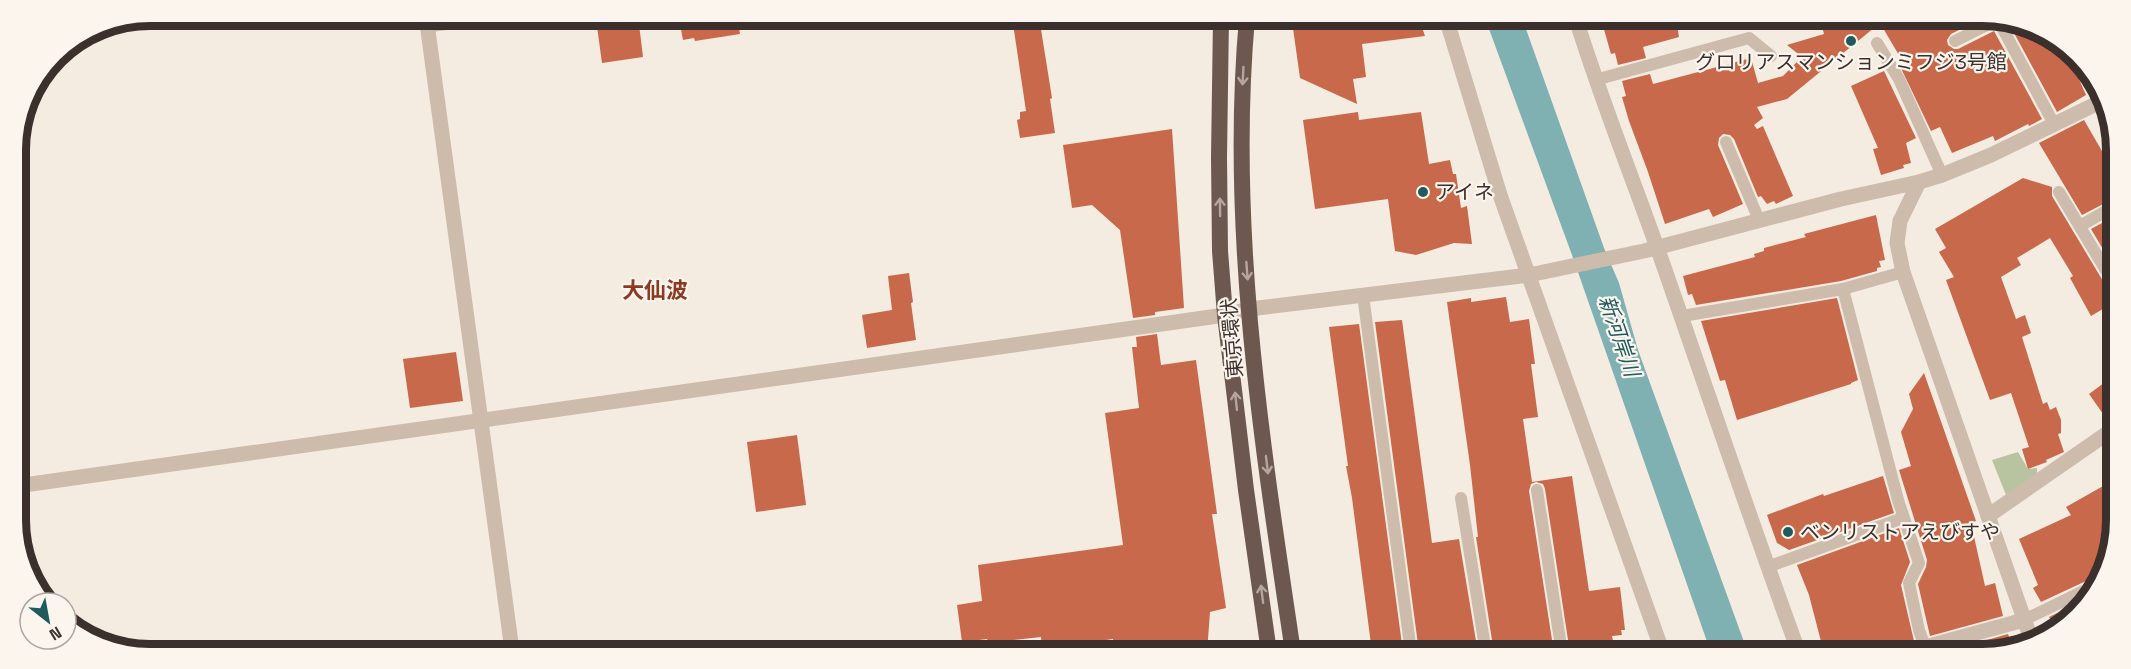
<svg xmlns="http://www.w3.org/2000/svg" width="2131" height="669" viewBox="0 0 2131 669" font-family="'Space Grotesk','Noto Sans JP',sans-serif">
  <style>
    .green { fill: #b8c4a0 }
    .water { fill: #7fb0b2 }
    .building { fill: #c8694b }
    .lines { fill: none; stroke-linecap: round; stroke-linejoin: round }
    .service { stroke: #cdbbac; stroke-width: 12 }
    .minor { stroke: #cdbbac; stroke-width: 15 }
    .trunk { stroke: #6c584f; stroke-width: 16 }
    .oneway { stroke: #b4a69e }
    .poi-dot { fill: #1f5a5e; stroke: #fbf5ee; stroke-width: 2 }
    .labels { text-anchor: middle; stroke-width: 4.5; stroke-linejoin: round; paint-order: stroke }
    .poi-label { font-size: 20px; fill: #3b302b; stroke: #fbf5ee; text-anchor: start }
    .street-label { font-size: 20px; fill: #3b302b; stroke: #fbf5ee }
    .water-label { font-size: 21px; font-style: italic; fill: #1f5a5e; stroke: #fbf5ee }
    .quarter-label { font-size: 22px; font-weight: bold; fill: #8c3b22; stroke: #fbf5ee }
    .rim { fill: none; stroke: #3b302b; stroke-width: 8 }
  </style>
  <rect width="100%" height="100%" fill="#f4ebe1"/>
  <path class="green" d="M2018 452 2028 469 2037 468V476L2006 495 1992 460Z"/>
  <path class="water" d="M1485 18H1522L1604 248 1619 283 1638 350 1748 653H1711L1572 255Z"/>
  <g class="building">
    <path d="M615 16H638L643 57 602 63 596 19Z"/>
    <path d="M695 16H737L740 34 695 41 694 38 683 40 679 19Z"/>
    <path d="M1012 17H1039L1052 98 1050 99 1055 133 1020 138 1017 120 1020 119V112L1026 111Z"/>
    <path d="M1307 18H1419L1425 36 1362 44 1366 77 1353 79 1357 104 1300 78 1292 21Z"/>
    <path d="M1601 19H1676L1679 37 1643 47 1646 58 1618 65 1615 53 1611 54Z"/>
    <path d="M1820 19 1979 20 1951 34 1947 40 1948 45 1954 49H1958L1994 31 2042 119 2029 126 2028 124 1995 141 1993 136 1952 153 1940 127 1931 131 1899 64 1903 62 1880 23 1787 99 1757 107 1763 118 1754 125 1757 129 1763 126 1793 196 1776 204 1774 201 1767 204 1761 196 1758 197 1734 139 1730 135 1723 134 1719 138 1718 145 1743 204 1713 217 1709 209 1665 224 1648 172 1629 121 1622 97 1626 96 1622 81 1650 74 1653 84 1751 58 1758 83 1783 76 1802 57 1787 45 1824 34Z"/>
    <path d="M2007 20H2017L2066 50 2086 95 2057 112Z"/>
    <path d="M1884 71 1916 138 1906 143 1911 163 1903 165 1904 168 1881 175 1873 149 1878 148 1851 86Z"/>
    <path d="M1358 112 1359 120 1421 112 1429 164 1450 160 1453 174H1456L1461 208 1467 206 1472 244 1454 243 1416 255 1395 251 1388 199 1315 209 1303 120Z"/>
    <path d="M2084 120 2106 158 2113 153V199L2082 215 2039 143Z"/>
    <path d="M1172 129 1184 308 1155 312V315L1133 318 1120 230 1092 205 1072 208 1063 145Z"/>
    <path d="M2023 178 2052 187V196L2106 286 2113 290V303L2091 316 2070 278 2073 276 2050 238 2017 258 2021 265 2001 277 2016 319 2025 315 2031 333 2022 337 2043 404 2047 402 2050 410 2056 407 2061 420V433L2058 434 2064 452 2046 460 2047 462 2028 469 2022 449 2029 447 2011 393 1990 400 1946 280 1954 277 1939 252 1946 248 1935 229Z"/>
    <path d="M1876 215 1885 260 1879 261 1881 267 1877 268V271L1841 281 1696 305 1692 294 1688 295 1683 276 1755 257 1754 254 1764 251V248L1806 237 1804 234Z"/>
    <path d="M2113 217V266L2091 229Z"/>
    <path d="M909 273 913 302 911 303 916 340 867 348 862 315 892 310 888 276Z"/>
    <path d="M1506 297 1510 322 1529 319 1535 364H1531L1538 417 1523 419 1532 482 1572 476 1589 591 1620 587 1625 630H1621L1622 635 1612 636 1613 641 1595 644 1597 653H1570L1545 489 1543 484 1536 482 1531 484 1529 491 1554 653H1494L1476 537H1478L1470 465 1447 302 1471 298V302Z"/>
    <path d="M1837 298 1858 380 1851 383V384L1737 420 1725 380 1720 381 1701 321Z"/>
    <path d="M1402 320 1432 543 1459 539 1478 653 1419 652 1375 322Z"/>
    <path d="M1359 324 1403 652H1372L1352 498 1346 466H1348L1329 327Z"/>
    <path d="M1157 334 1161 365 1196 360 1217 514H1212L1226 608 1210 612 1207 652H1114L1113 639 1042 649 1041 637 988 643 987 639 962 642 957 605 982 601 978 565 1123 545 1105 413 1139 408 1132 347H1137L1136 337Z"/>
    <path d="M456 352 463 401 410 408 403 359Z"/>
    <path d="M1924 373 1976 521 1971 523 1985 586 1995 583 2003 616 1930 636 1918 584 1926 567 1927 560 1899 470 1911 466 1901 432 1913 409 1909 394Z"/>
    <path d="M2112 377V420L2108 421 2089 394Z"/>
    <path d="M797 435 806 505 756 512 747 442Z"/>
    <path d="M1883 476 1894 513 1789 550 1777 543 1767 515 1823 494 1824 496Z"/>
    <path d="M2112 481 2111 555 2094 581H2086L2041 602 2033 588 2038 585 2019 539 2071 515 2066 507Z"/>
    <path d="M1899 528 1910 562 1901 585 1917 654 1824 653 1809 595 1797 565Z"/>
    <path d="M2080 602 2064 626 2056 629 2049 617Z"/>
    <path d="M2008 634 2012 646 1990 654H1938Z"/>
  </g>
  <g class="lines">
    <g class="service">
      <path d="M1998 20 2054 124"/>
      <path d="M1955 41 1997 20"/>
      <path d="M1877 43 1899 79 1942 175"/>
      <path d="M1595 80 1749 38 1771 56"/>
      <path d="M1726 142 1759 220"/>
      <path d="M2059 192 2113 282"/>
      <path d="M2080 226 2113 207"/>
      <path d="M1843 289 1898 500 1919 563 1909 583 1919 630 1925 647"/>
      <path d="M1363 295 1411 652"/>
      <path d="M1682 316 1843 289 1903 272"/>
      <path d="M1537 490 1562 653"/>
      <path d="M1461 498 1486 653"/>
      <path d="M1767 567 1903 518"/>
      <path d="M2024 620 2090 588"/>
    </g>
    <g class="minor">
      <path d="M426 16 512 650"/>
      <path d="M1446 18 1500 195 1663 653"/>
      <path d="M1576 19C1602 103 1635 184 1664 267 1709 396 1752 525 1799 653"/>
      <path d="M427 25 495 16"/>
      <path d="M1919 182 1900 221 1897 243 1903 272 2031 639"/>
      <path d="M17 486 1225 315 1250 309 1529 275 1644 251 1841 199 1919 182 1942 175 1991 155 2102 101"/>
      <path d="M1988 516 2112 430"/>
      <path d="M1927 654 1925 647 2024 620"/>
    </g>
    <g class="trunk">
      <path d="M1221 18 1219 157 1220 251 1225 315 1246 490 1269 652"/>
      <path d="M1247 18C1228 230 1262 443 1293 652"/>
    </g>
  </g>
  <defs><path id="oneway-shaft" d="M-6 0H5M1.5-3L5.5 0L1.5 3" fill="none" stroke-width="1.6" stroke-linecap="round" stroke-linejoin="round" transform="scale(1.5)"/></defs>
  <g class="oneway">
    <use href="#oneway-shaft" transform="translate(1243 76) rotate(93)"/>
    <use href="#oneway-shaft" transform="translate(1220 207) rotate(-91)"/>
    <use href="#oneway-shaft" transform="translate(1247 271) rotate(86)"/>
    <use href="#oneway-shaft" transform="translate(1236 401) rotate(-96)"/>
    <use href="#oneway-shaft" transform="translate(1267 465) rotate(83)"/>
    <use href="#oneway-shaft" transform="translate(1262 594) rotate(-97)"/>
  </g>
  <g class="poi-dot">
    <circle cx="1851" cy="41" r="6"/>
    <circle cx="1423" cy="192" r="6"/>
    <circle cx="1788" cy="532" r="6"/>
  </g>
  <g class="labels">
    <g class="poi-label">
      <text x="1851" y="69" text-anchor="middle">グロリアスマンションミフジ3号館</text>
      <text x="1435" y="199">アイネ</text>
      <text x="1800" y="539">ベンリストアえびすや</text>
    </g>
    <g class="street-label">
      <text transform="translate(1232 338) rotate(-95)" y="7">東京環状</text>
    </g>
    <g class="water-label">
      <text transform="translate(1619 336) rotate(71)" y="7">新河岸川</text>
    </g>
    <g class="quarter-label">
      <text x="655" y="298">大仙波</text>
    </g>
  </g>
  <path d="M0 0H2131V669H0ZM150 26H1982A124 124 0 0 1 2106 150V520A124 124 0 0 1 1982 644H150A124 124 0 0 1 26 520V150A124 124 0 0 1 150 26Z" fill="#fbf5ee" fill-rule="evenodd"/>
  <path class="rim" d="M150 26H1982A124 124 0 0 1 2106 150V520A124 124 0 0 1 1982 644H150A124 124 0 0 1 26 520V150A124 124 0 0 1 150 26Z"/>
  <g transform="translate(48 621) rotate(149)"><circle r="28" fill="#fbf5ee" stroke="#aea6a0" stroke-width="1.5"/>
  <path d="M0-4.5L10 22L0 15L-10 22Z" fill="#1f5a5e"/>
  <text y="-9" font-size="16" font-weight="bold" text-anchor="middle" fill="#3b302b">N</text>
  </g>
</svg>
